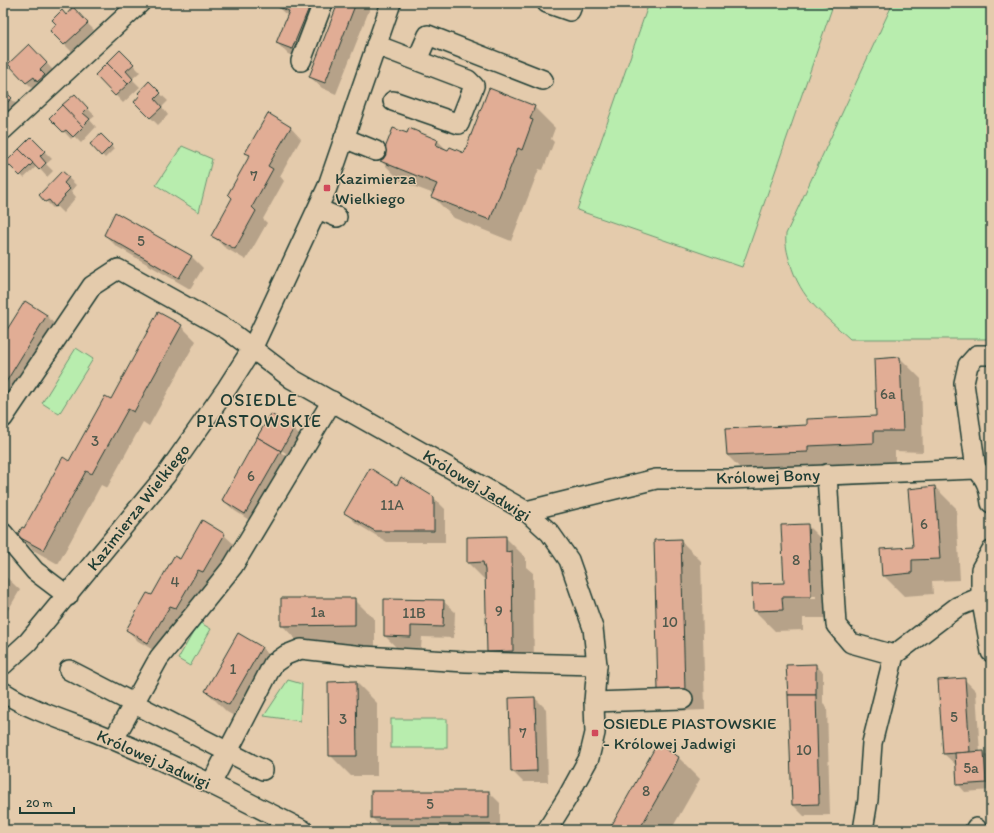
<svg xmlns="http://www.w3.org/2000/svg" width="994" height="833" viewBox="0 0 994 833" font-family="Itim,sans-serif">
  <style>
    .green { fill: #b8edae; stroke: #6c9571 }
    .shadow { fill: #0003; fill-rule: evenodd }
    .building { fill: #e1ad95; stroke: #1f3d34 }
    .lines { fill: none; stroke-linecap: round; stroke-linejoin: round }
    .minor-casing { stroke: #1f3d34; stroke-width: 22 }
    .minor { stroke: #e4cbac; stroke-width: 19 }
    .poi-dot { fill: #d1495b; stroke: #e4cbac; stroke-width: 1.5 }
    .labels { text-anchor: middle; stroke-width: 3; stroke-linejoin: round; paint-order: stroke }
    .number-label { font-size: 15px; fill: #50594c }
    .poi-label { font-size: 17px; fill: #1f3d34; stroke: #e4cbac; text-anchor: start }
    .street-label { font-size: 17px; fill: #1f3d34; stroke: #e4cbac }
    .neighbourhood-label { font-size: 18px; letter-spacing: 1px; fill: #1f3d34; stroke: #e4cbac }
  </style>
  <rect width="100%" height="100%" fill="#e4cbac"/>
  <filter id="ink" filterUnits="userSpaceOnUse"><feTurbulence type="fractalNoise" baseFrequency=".025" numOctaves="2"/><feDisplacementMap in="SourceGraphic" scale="8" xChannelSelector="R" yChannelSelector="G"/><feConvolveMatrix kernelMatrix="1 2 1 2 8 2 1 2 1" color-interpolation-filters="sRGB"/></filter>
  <g filter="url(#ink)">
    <g class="green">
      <path d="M649 3H817L832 8 742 267 577 210Z"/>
      <path d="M893 3H991V339H850C822 313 801 300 790 262 787 252 785 244 786 234Z"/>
      <path d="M182 146 212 159 199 212 156 185Z"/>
      <path d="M76 348 93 359 59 414 42 403Z"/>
      <path d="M199 622 211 629 190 666 178 659Z"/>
      <path d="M288 680 302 684 300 721 264 716Z"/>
      <rect x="391" y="719" width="56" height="29"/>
    </g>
    <g class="shadow">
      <path d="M276 3H326L303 60 288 54 277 43 288 16 275 5Z"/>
      <path d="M339 3H372L336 94 322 88 310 77Z"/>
      <path d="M73 9 94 30 72 52 51 31Z"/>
      <path d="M29 45 54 71 34 90 9 64Z"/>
      <path d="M120 51 140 72 132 79 140 87 123 103 96 75Z"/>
      <path d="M149 83 168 101 162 107 168 115 158 125 135 102Z"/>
      <path d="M3 90 18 106 5 119 3 116Z"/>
      <path d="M75 95 95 116 90 120 96 127 81 143 74 136 71 139 51 118Z"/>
      <path d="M534 107 555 128 551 139 554 142 543 170 539 169 511 241 454 218 433 197 434 194 402 182 381 161 407 135 437 140 447 150 464 154Z"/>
      <path d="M290 127 301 139 280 176 284 181 263 219 267 223 246 260 224 247 213 236 234 198 251 157 246 153Z"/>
      <path d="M101 135 114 149 105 158 92 144Z"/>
      <path d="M31 138 52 159 46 164 53 171 47 177 37 166 24 178 8 162Z"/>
      <path d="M62 172 76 185 71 191 76 197 63 213 57 207 53 208 40 195Z"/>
      <path d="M3 199 7 203 3 207Z"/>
      <path d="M105 235 191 256 203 268 190 289 116 246Z"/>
      <path d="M25 302 47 316 61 331 3 414V338Z"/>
      <path d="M181 326 196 341 149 426 143 422 107 488 101 485 58 564 33 550 19 535 25 530 111 400Z"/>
      <path d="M900 358 921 379 923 452 895 451V464L748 476 727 455 808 426 877 417Z"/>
      <path d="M271 416 293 429 301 437 289 458 285 457 291 463 257 525 235 511 223 500ZM266 441 286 453 285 455 266 443Z"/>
      <path d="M398 486 434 498 445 509V542H387L357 524 346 513Z"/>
      <path d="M935 487 956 508 960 580 932 581 933 594 904 596 883 575 914 548Z"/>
      <path d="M807 525 828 546 831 618H803V630L775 631 754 610 785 584ZM804 596H816V598H804Z"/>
      <path d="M224 535 236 546 215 582 209 580 187 618 160 654 138 641 127 630 180 560Z"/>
      <path d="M505 537 526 558V567L533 573 534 672H509L488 651 486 581 468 563Z"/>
      <path d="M680 540 701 561 705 710 680 711 659 690Z"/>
      <path d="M3 574 20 590 7 612 3 609Z"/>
      <path d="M354 599 375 620V646H302L282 625Z"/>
      <path d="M443 601 455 612 454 638 422 637 421 648 396 647 385 636Z"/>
      <path d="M261 647 282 668 250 725 227 712 206 691Z"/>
      <path d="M815 665 823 672V703L827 707 830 815 804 816 793 805Z"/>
      <path d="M965 680 976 691 980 753 984 752 991 759V790L965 792 958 784 956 765 944 754Z"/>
      <path d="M356 682 377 703V776H351L330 755Z"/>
      <path d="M535 698 546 709 548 782H523L512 771Z"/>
      <path d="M657 745 679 758 700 779 671 830H610Z"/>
      <path d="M489 792 500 803V828L383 829 372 818Z"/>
    </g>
    <g class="building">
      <path d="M275 3H311L292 49 276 43 289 11 274 5Z"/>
      <path d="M338 3H356L325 83 309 77Z"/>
      <path d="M73 7 88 23 64 45 50 31 56 24 52 20 62 10 66 15Z"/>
      <path d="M29 44 47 63 40 70 45 75 37 82 34 77 26 83 8 64Z"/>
      <path d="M120 50 134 64 126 71 133 79 128 84 107 63Z"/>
      <path d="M107 63 128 84 115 96 95 75Z"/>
      <path d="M149 81 161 93 155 99 162 107 150 118 134 102 140 95 138 93Z"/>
      <path d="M489 88 535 106 530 119 533 120 522 150 518 148 490 220 431 197 437 184 380 161 393 128 407 133 409 128 438 140 436 145 448 150 450 147 464 153Z"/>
      <path d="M3 89 12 98 3 107Z"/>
      <path d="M75 94 88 108 83 113 90 119 82 127 62 105Z"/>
      <path d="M62 105 83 127 73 137 66 130 63 132 49 118Z"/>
      <path d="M268 113 291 127 268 166 273 169 252 207 256 211 235 249 211 236 232 198 228 194 250 155 245 153Z"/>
      <path d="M101 134 112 145 101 156 90 144Z"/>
      <path d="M31 137 45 151 40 156 46 163 39 170 19 149Z"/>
      <path d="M19 149 33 163 20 176 6 162Z"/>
      <path d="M62 171 69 177 64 183 70 189 64 195 65 196 55 207 49 200 45 202 39 195Z"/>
      <path d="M115 212 192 256 179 278 104 235Z"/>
      <path d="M25 301 47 315 3 387V336Z"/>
      <path d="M158 312 182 325 134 412 128 409 92 474 86 471 43 550 17 536 22 527 24 528 63 457 69 461 105 396 111 399Z"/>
      <path d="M900 357 903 431H874V443L808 446V452L727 455 725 429 807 425V419L876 416 874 359Z"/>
      <path d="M271 414 294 428 281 451 257 437Z"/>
      <path d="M257 437 281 451 245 514 222 500Z"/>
      <path d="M370 468 397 485 401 477 434 497V531H375L344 513Z"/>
      <path d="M935 486 940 559 912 560V573L882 576 880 549 913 547 908 489Z"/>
      <path d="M202 520 225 534 203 572 198 570 176 608 170 606 148 643 126 630 147 593 152 595 174 556 180 559Z"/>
      <path d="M808 524 811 597H782L783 610 753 611 752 584 784 583 781 525Z"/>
      <path d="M506 536V552L512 551 513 651 487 652 485 570 483 562 467 563V537Z"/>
      <path d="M681 539 685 690H658L654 540Z"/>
      <path d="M281 598H355V625L281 626Z"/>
      <path d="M384 599 444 600 443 627 411 626V637L384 636Z"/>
      <path d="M238 633 262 647 229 705 205 691Z"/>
      <path d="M816 664V695H788L786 665Z"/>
      <path d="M965 678 970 752 943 754 938 680Z"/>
      <path d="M356 681 357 756H329L328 682Z"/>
      <path d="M788 695H816L819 804 792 805Z"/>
      <path d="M535 697 537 771 511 772 509 698Z"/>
      <path d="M657 744 679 757 672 772 639 830H609Z"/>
      <path d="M984 751 986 783 957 785 955 753Z"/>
      <rect x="371" y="791" width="118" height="27"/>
    </g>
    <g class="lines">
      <g class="minor-casing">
        <g id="minor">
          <path d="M547 3 570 11 573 3"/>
          <path d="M376 45 468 80 474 86 459 124 393 101"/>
          <path d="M417 60 428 35 543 80"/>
          <path d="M301 61 323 3"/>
          <path d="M3 130 140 3"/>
          <path d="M344 138 376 151"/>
          <path d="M318 209 337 217"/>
          <path d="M3 418 92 286 118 269 228 330 292 379 526 511 550 533 569 560 593 628 597 665 594 702 595 733 589 758 567 798 547 830"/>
          <path d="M976 469 964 383 968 365 977 355H991"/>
          <path d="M827 474 836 625 851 643 894 655"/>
          <path d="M526 511 656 479H729L976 469C987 479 989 489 991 503"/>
          <path d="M3 533 35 571 68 596"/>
          <path d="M991 551 981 569V597H991"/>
          <path d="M3 665 28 642 166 475 227 388 252 349 327 188 391 3"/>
          <path d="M69 670 263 770"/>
          <path d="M3 692C37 714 78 724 114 740 179 767 241 799 303 830"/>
          <path d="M594 702 683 699"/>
          <path d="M114 739 159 658 233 566 332 401"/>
          <path d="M211 784 273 664 286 655 301 649 363 656 466 662 597 665"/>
          <path d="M863 830 868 800 872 743 894 655 957 607 981 597 991 652"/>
          <path d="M975 830 976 828"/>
        </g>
      </g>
      <use href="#minor" class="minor"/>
    </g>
  </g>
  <g class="poi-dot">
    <rect x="323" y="184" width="8" height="8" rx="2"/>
    <rect x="591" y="729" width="8" height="8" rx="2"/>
  </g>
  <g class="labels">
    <g class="number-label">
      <text x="254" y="181">7</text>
      <text x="141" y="246">5</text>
      <text x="888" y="399">6a</text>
      <text x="95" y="446">3</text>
      <text x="251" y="481">6</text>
      <text x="392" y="510">11A</text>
      <text x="924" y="529">6</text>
      <text x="796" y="565">8</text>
      <text x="175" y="587">4</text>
      <text x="499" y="616">9</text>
      <text x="318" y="617">1a</text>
      <text x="414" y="618">11B</text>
      <text x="670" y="627">10</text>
      <text x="233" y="674">1</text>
      <text x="954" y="722">5</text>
      <text x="343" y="724">3</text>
      <text x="523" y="738">7</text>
      <text x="804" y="755">10</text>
      <text x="971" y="773">5a</text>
      <text x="646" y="796">8</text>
      <text x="430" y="809">5</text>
    </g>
    <g class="poi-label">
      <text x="335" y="184">Kazimierza<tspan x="335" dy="20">Wielkiego</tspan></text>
      <text x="603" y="729">OSIEDLE PIASTOWSKIE<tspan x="603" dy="20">- Królowej Jadwigi</tspan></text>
    </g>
    <g class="street-label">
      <text transform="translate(768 476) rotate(-2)" y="6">Królowej Bony</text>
      <text transform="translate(477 485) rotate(31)" y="6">Królowej Jadwigi</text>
      <text transform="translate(138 507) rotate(-52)" y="6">Kazimierza Wielkiego</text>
      <text transform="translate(154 759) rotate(24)" y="6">Królowej Jadwigi</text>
    </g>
    <g class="neighbourhood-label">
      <text x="259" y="406">OSIEDLE<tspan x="259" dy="21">PIASTOWSKIE</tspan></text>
    </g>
  </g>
  <rect width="994" height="833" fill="none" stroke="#e4cbac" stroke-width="16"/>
  <rect x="8" y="8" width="978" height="817" fill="none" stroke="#1f3d34" stroke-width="1.5" filter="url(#ink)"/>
  <path d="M20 807v6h54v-6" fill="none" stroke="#1f3d34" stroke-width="2"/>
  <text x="26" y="807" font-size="12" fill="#1f3d34" stroke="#e4cbac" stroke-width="3" paint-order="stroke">20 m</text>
</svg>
